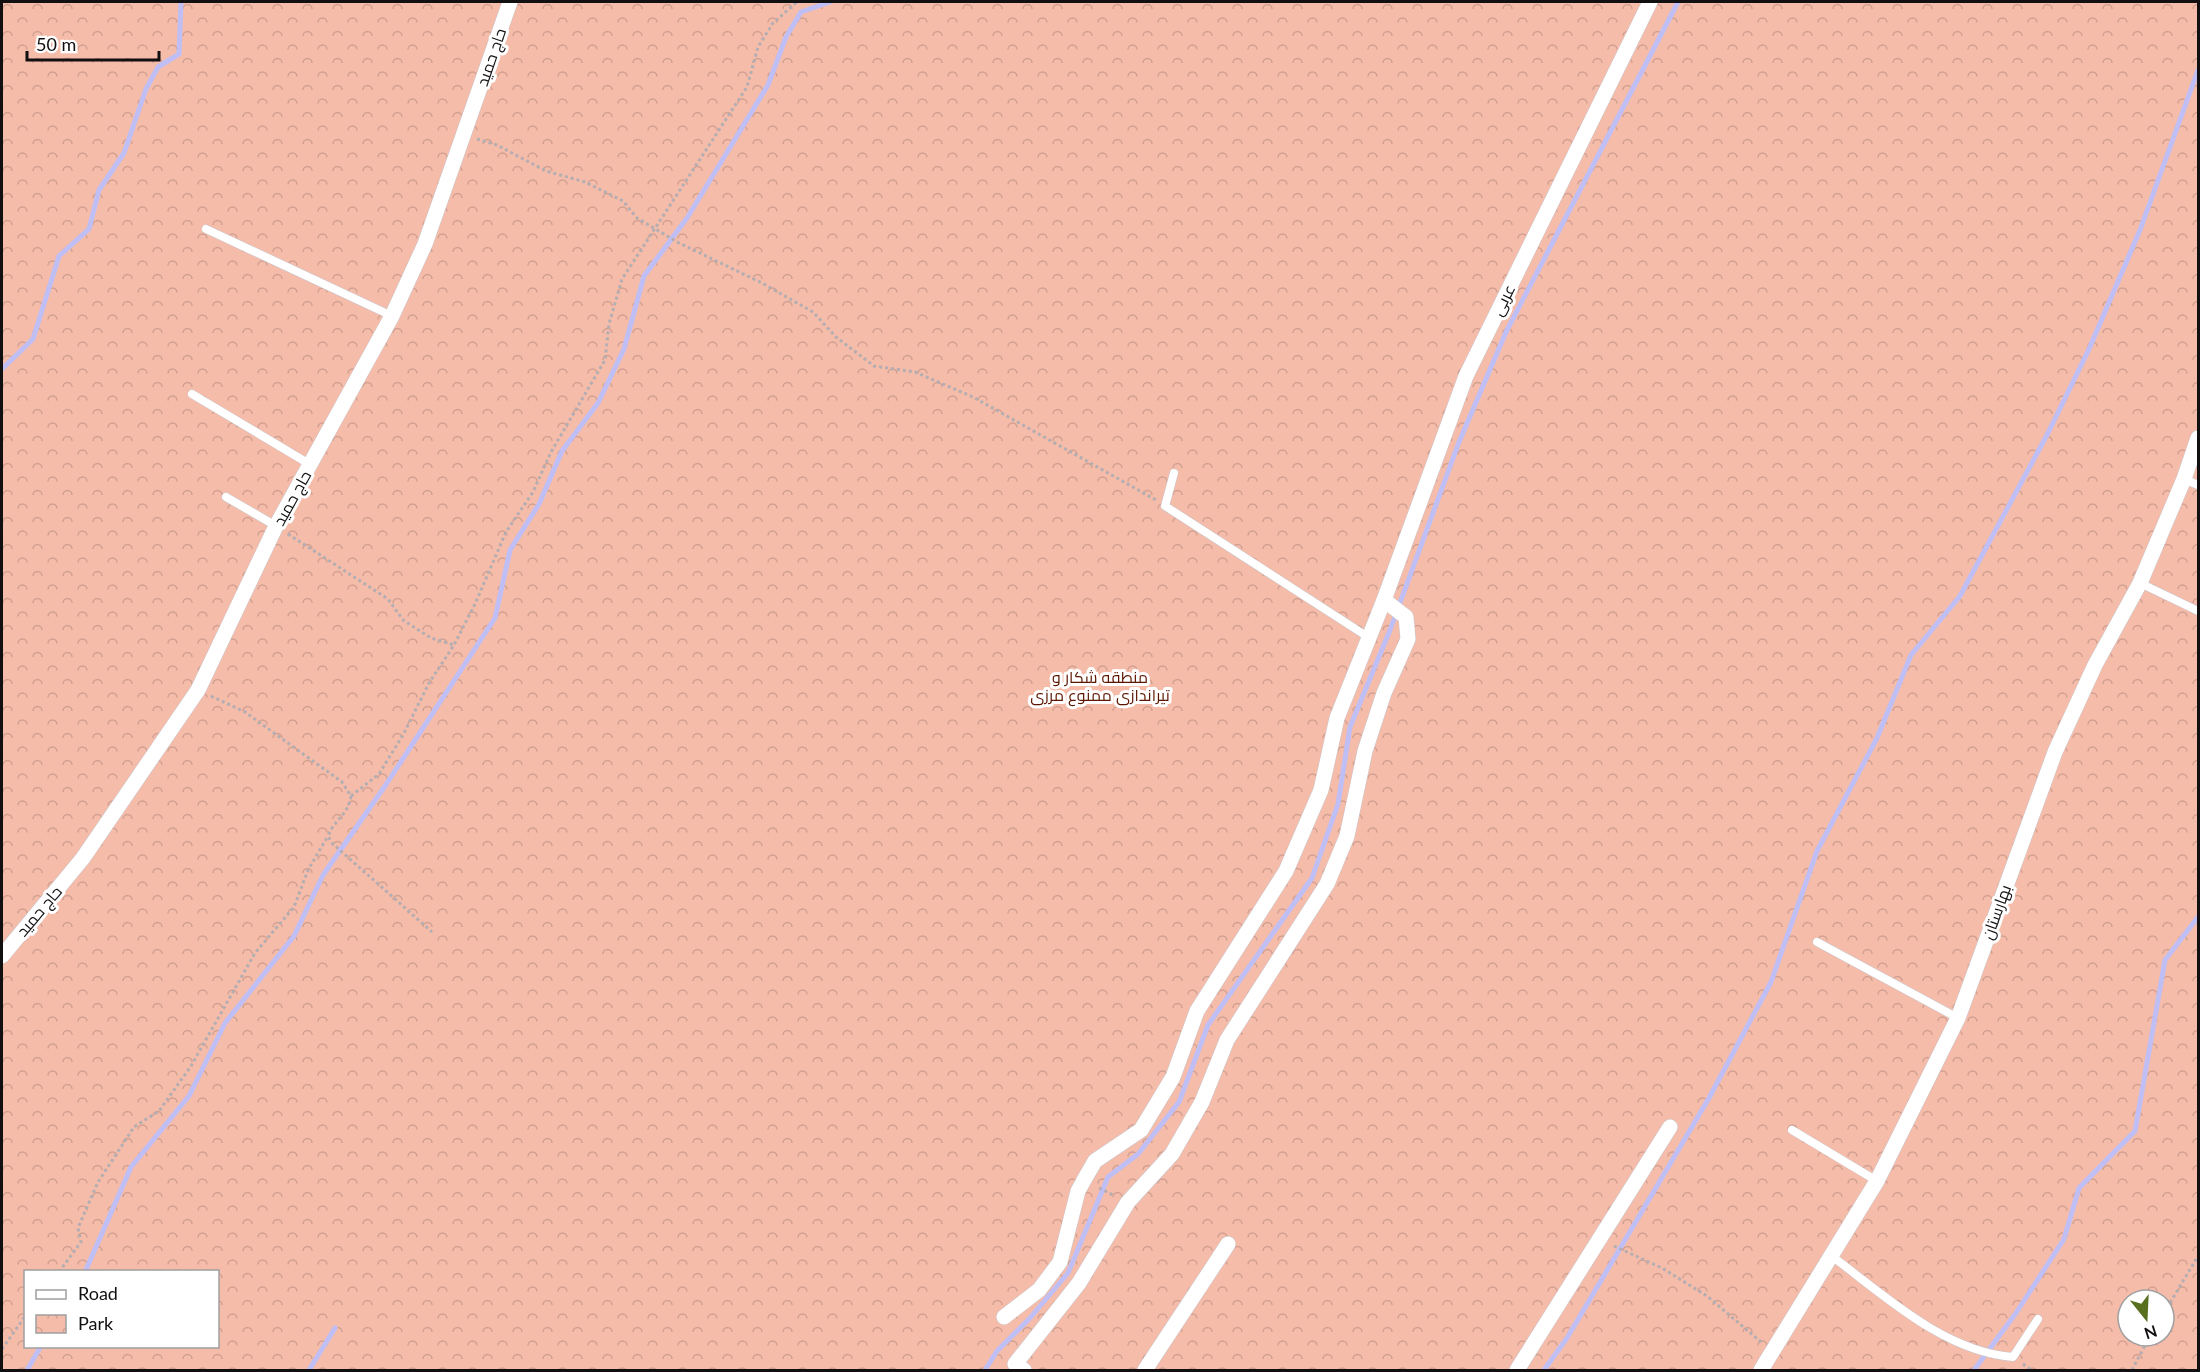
<svg xmlns="http://www.w3.org/2000/svg" width="2200" height="1372" viewBox="0 0 2200 1372" font-family="Lato,Cairo,sans-serif">
  <style>
    .park { fill: url(#park-crowns); fill-rule: evenodd }
    .lines { fill: none; stroke-linecap: round; stroke-linejoin: round }
    .stream { stroke: #c0bff5; stroke-width: 5 }
    .lane-casing { stroke: #cbc4c8; stroke-width: 9 }
    .street-casing { stroke: #cbc4c8; stroke-width: 16 }
    .path { stroke: #b4adb1; stroke-width: 3; stroke-dasharray: 3 3; stroke-linecap: butt }
    .lane { stroke: #fff; stroke-width: 8 }
    .street { stroke: #fff; stroke-width: 15 }
    .labels { text-anchor: middle; stroke-width: 6; stroke-linejoin: round; paint-order: stroke }
    .street-label { font-size: 16px; fill: #120f11; stroke: #fff }
    .park-label { font-size: 16px; fill: #5c1600; stroke: #fff }
  </style>
  <defs>
    <pattern id="park-crowns" width="20" height="18" patternUnits="userSpaceOnUse" patternTransform="scale(1.5)"><rect width="20" height="18" fill="#f5bcaa"/><path d="M2 6a3 3 0 1 1 6 0M12 15a3 3 0 1 1 6 0" fill="none" stroke="#d1a091"/></pattern>
  </defs>
  <rect width="100%" height="100%" fill="#fdf5fa"/>
  <path class="park" d="M2 2H2198V1370H2ZM26 1272H218V1346H26ZM2128 1300H2164V1336H2128Z"/>
  <g class="lines">
    <g class="stream">
      <path d="M2 369 33 339 59 256 89 229 99 190 124 153 146 89 158 67 179 54 181 2"/>
      <path d="M85 1272 131 1167 189 1096 225 1023 294 936 323 875 385 786 495 618 510 550 539 504 562 451 598 403 624 349 644 276 687 218 768 85 786 37 801 12 830 2"/>
      <path d="M27 1370 41 1346"/>
      <path d="M309 1370 335 1328"/>
      <path d="M985 1370 997 1351 1030 1318 1068 1273 1108 1177 1138 1154 1179 1102 1208 1025 1312 878 1338 804 1350 727 1390 630 1459 442 1506 332 1678 2"/>
      <path d="M1544 1370 1567 1338 1709 1098 1771 982 1817 851 1877 738 1911 655 1960 596 2048 433 2089 349 2140 230 2198 70"/>
      <path d="M1974 1370 2016 1313 2064 1239 2079 1188 2135 1131 2165 960 2198 917"/>
    </g>
    <g class="lane-casing">
      <g id="lane">
        <path d="M206 229 392 316"/>
        <path d="M192 394 311 465"/>
        <path d="M1174 473 1165 506 1368 637"/>
        <path d="M2184 479 2198 485"/>
        <path d="M226 497 276 526"/>
        <path d="M2140 583 2198 611"/>
        <path d="M1817 942 1958 1018"/>
        <path d="M1792 1130 1877 1181"/>
        <path d="M1833 1257C1885 1296 1945 1352 2013 1357L2038 1319"/>
      </g>
    </g>
    <g class="street-casing">
      <g id="street">
        <path d="M2 956 83 858 198 690 276 526 392 316 425 244 510 2"/>
        <path d="M1004 1317 1039 1290 1060 1262 1078 1191 1084 1180 1095 1161 1141 1130 1173 1077 1197 1011 1286 871 1321 790 1337 718 1384 600"/>
        <path d="M1024 1370 1015 1364 1079 1283 1128 1202 1172 1154 1202 1102 1227 1040 1327 884 1347 836 1365 751 1384 693 1408 639 1406 617 1384 600 1466 376 1650 2"/>
        <path d="M1145 1370 1228 1244"/>
        <path d="M1517 1370 1670 1127"/>
        <path d="M1761 1370 1877 1181 1958 1018 2055 752 2095 665 2140 583 2184 479 2198 438"/>
      </g>
    </g>
    <g class="path">
      <path d="M477 139 497 145 546 171 585 182 623 201 637 218 679 243 762 283 813 312 836 337 874 366 915 372 973 397 1156 500"/>
      <path d="M288 534 388 599 403 620 431 638 454 645"/>
      <path d="M211 696 245 712 342 782 351 796C349 814 334 820 328 836L332 843 432 932"/>
      <path d="M351 796 379 774 403 735 429 683 454 645 475 604 506 532 533 492 551 452 605 360 609 324 622 279 747 87 758 47 773 23 797 2"/>
      <path d="M1099 1188 1115 1196"/>
      <path d="M1614 1246 1662 1268 1707 1296 1761 1342"/>
      <path d="M59 1272 81 1242 78 1228 98 1182 134 1127 159 1111 191 1066 255 953 294 907 308 870 328 836"/>
      <path d="M2164 1313 2198 1256"/>
      <path d="M2 1349 26 1315"/>
      <path d="M2023 1364 2031 1370"/>
      <path d="M2132 1370 2150 1336"/>
    </g>
    <use href="#lane" class="lane"/>
    <use href="#street" class="street"/>
  </g>
  <g class="labels">
    <g class="street-label">
      <text transform="translate(491 57) rotate(-71)" y="6">حاج حمید</text>
      <text transform="translate(1503 300) rotate(-64)" y="6">عربی</text>
      <text transform="translate(292 498) rotate(-61)" y="6">حاج حمید</text>
      <text transform="translate(39 911) rotate(-50)" y="6">حاج حمید</text>
      <text transform="translate(1996 912) rotate(-70)" y="6">بهارستان</text>
    </g>
    <g class="park-label">
      <text x="1100" y="683">منطقه شکار و<tspan x="1100" dy="18">تیراندازی ممنوع مرزی</tspan></text>
    </g>
  </g>
  <rect width="2200" height="1372" fill="none" stroke="#120f11" stroke-width="6"/>
  <rect x="24" y="1270" width="195" height="78" fill="#ffffff" stroke="#a09fa0" stroke-width="1.5"/>
  <rect x="36" y="1290" width="30" height="9" fill="#ffffff" stroke="#a09fa0" stroke-width="1.5"/>
  <text x="78" y="1300" font-size="18" fill="#120f11">Road</text>
  <rect x="36" y="1315" width="30" height="18" fill="url(#park-crowns)" stroke="#a09fa0" stroke-width="1.5"/>
  <text x="78" y="1330" font-size="18" fill="#120f11">Park</text>
  <g transform="translate(2146 1318) rotate(162)"><circle r="28" fill="#ffffff" stroke="#a09fa0" stroke-width="1.5"/>
  <path d="M0-4.5L10 22L0 15L-10 22Z" fill="#586f20"/>
  <text y="-9" font-size="16" font-weight="bold" text-anchor="middle" fill="#120f11">N</text>
  </g>
  <path d="M27 51v9h132v-9" fill="none" stroke="#120f11" stroke-width="3"/>
  <text x="36" y="51" font-size="18" fill="#120f11" stroke="#ffffff" stroke-width="4.5" paint-order="stroke">50 m</text>
</svg>
